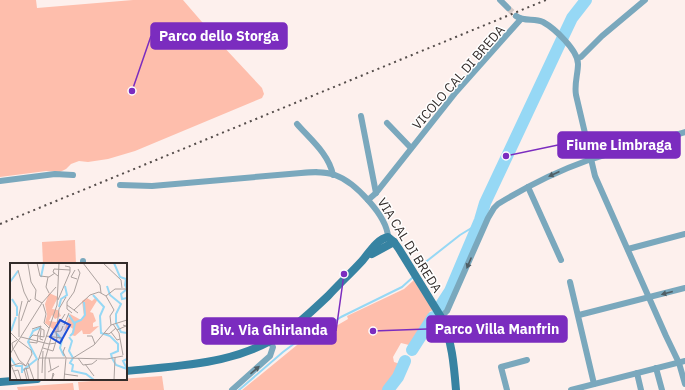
<svg xmlns="http://www.w3.org/2000/svg" width="685" height="390" viewBox="0 0 685 390" font-family="'IBM Plex Sans',sans-serif">
  <style>
    .green { fill: #febeac }
    .lines { fill: none; stroke-linecap: round; stroke-linejoin: round }
    .stream { stroke: #96d8f5; stroke-width: 2 }
    .river { stroke: #96d8f5; stroke-width: 12 }
    .street-tunnel { stroke: #d5c9c6; stroke-width: 6; stroke-dasharray: 6 3; stroke-linecap: butt }
    .street { stroke: #7aa8bd; stroke-width: 6 }
    .secondary { stroke: #3783a2; stroke-width: 8 }
    .rail { stroke: #544c4a; stroke-width: 2; stroke-dasharray: 2 4; stroke-linecap: butt }
    .oneway { fill: #4f5e65 }
    .labels { text-anchor: middle; stroke-width: 3; stroke-linejoin: round; paint-order: stroke }
    .street-label { font-size: 13px; fill: #332c2a; stroke: #fff }
    .inset-river { fill: none; stroke: #96d8f5; stroke-width: 2 }
    .inset-road { fill: none; stroke: #aca29f; stroke-width: 1 }
    .view { fill: #1d4ed8; fill-opacity: 0.15; stroke: #1d4ed8; stroke-width: 2 }
    .inset-edge { fill: none; stroke: #332c2a; stroke-width: 2 }
    .leader { fill: none; stroke: #7b2cbf; stroke-width: 1.5 }
    .callout-dot { fill: #7b2cbf; stroke: #fff; stroke-width: 1.5 }
    .callout { fill: #7b2cbf; stroke: #7b2cbf; stroke-width: 1.5 }
    .callout-label { font-size: 14px; text-anchor: middle; font-weight: bold; fill: #fff }
  </style>
  <rect width="100%" height="100%" fill="#fdf0ed"/>
  <g class="green">
    <path d="M0 0H36L37 8 133 0H183L221 44 262 88 264 94 262 98 135 151 108 159 88 162 79 161 71 164 66 169 60 172 46 171 0 177Z"/>
    <path d="M75 240 76 264H43L42 242Z"/>
    <path d="M414 280 433 310 429 312 432 315 409 345 401 343 393 357 394 362 400 364 383 390H242L308 336 312 340 348 319 347 316 404 289Z"/>
    <path d="M162 376 164 390H79L78 382Z"/>
    <path d="M73 383 74 390H18L17 387Z"/>
  </g>
  <g class="lines">
    <g class="stream">
      <path d="M418 268 460 235 478 224"/>
      <path d="M239 390 283 352 307 334 315 335 341 317 402 287 412 278"/>
    </g>
    <g class="river">
      <path d="M439 308 450 291 480 220 485 203 563 37 572 18 586 0"/>
      <path d="M412 350 433 317"/>
      <path d="M388 390 398 377 405 361"/>
    </g>
    <path class="street-tunnel" d="M508 8 516 16"/>
    <g class="street">
      <path d="M500 0 508 8"/>
      <path d="M516 16C524 22 534 18 543 22 554 28 578 50 578 64 578 74 574 84 576 95L595 176 666 336 679 363 685 384"/>
      <path d="M578 58 581 57 602 36 645 0"/>
      <path d="M361 116 376 193"/>
      <path d="M387 123 411 148"/>
      <path d="M297 124C310 139 329 154 333 175"/>
      <path d="M0 181 55 174 73 175"/>
      <path d="M120 185 152 186 301 173C312 172 324 171 335 175 355 182 387 216 388 237"/>
      <path d="M528 187 561 260"/>
      <path d="M368 200 376 193 456 92 521 19"/>
      <path d="M628 249 685 234"/>
      <path d="M83 261V264"/>
      <path d="M570 282 594 384"/>
      <path d="M579 315 685 288"/>
      <path d="M441 317 447 311 488 218 494 208 498 204C526 187 555 172 586 161 618 150 652 142 685 132"/>
      <path d="M656 368 662 390"/>
      <path d="M637 373 641 390"/>
      <path d="M232 390 270 356 273 347 270 341"/>
      <path d="M507 390 501 367 527 360"/>
      <path d="M571 390 685 361"/>
    </g>
    <g class="secondary">
      <path d="M372 254 394 242"/>
      <path d="M126 371C186 365 237 365 289 330 303 320 315 308 328 296 339 284 351 273 362 261 369 253 377 239 388 237L394 242 399 249 441 317C452 340 454 365 456 390"/>
      <path d="M0 382 37 379"/>
    </g>
    <path class="rail" d="M0 224 546 0"/>
  </g>
  <defs><path id="oneway-solid" d="M-6-.8H1V-3.2L6.5 0L1 3.2V.8H-6Z"/></defs>
  <g class="oneway">
    <use href="#oneway-solid" transform="translate(554 174) rotate(156)"/>
    <use href="#oneway-solid" transform="translate(469 263) rotate(113)"/>
    <use href="#oneway-solid" transform="translate(667 293) rotate(165)"/>
    <use href="#oneway-solid" transform="translate(255 370) rotate(-41)"/>
  </g>
  <g class="labels">
    <g class="street-label">
      <text transform="translate(458 77) rotate(-49)" y="5">VICOLO CAL DI BREDA</text>
      <text transform="translate(410 245) rotate(58)" y="5">VIA CAL DI BREDA</text>
    </g>
  </g>
  <g transform="translate(10 263)">
    <rect width="117" height="117" fill="#fdf0ed"/>
    <path d="M39 30 48 34 42 46 48 47 51 53 45 56 42 52 39 58 46 59 51 55 46 61 47 69 35 60 37 52 35 41ZM86 34 88 36 80 49 83 50 86 58 83 60V64L89 63 80 71H73L72 67 65 73 61 72 63 66 59 63 54 68 60 51 71 57 74 54 72 38 77 35 82 38Z" fill="#febeac"/>
    <path class="inset-river" d="M104 0 110 14 116 16 115 22 117 26M31 14 34 0M0 19 8 8M97 23 100 32 111 41 106 51V60M117 26 111 31 112 36 117 35M83 32 94 44 90 53 91 70 100 73 108 81V88L101 91 102 95M2 36 7 44V53M49 44 51 36 57 32 55 23M59 52 64 60 71 57 75 52 74 39M106 60 111 69 117 70V80M1 68 6 54M46 70 52 77 50 85 54 93M60 73 63 70 65 60M59 74 62 78 59 88 63 95M0 94 6 103H12V110M63 95 60 100 63 102 62 108 76 111 84 117M102 95 106 102 117 106M117 96 113 98 117 106M12 108 27 96 18 79 23 68 31 64"/>
    <path class="inset-road" d="M27 0 30 13 39 14 45 10M73 0 90 22 91 30M93 0 111 17 112 25M18 1 21 19 26 27 25 36 32 40M8 7 14 29 19 39 21 36M65 7 61 14 67 16M48 13 43 9 44 6 60 7M38 14 36 24 39 30M96 33 104 47 100 53 101 62M48 37 60 9V4L55 3M32 40 46 24M33 41 36 51 34 60 39 65M57 42 68 50M64 47 80 32 89 29 96 33 105 26H117M62 50 57 46V39L64 29 70 10 68 6M11 58 18 38M103 61 109 70 113 92M54 62 59 50M47 64 49 46 56 34M22 66 31 63 27 73M31 66 30 76 33 77M107 67 116 63 113 62M0 69 9 78M44 69 51 68 53 63M48 69V62L55 51M101 69 107 77 110 76M94 70 99 71 106 65M36 73 52 75M77 73H82L85 81M9 74V52L12 38M11 74 39 81 46 80M19 76 23 72 34 74V67L30 65M9 78 21 87 22 91 16 103M19 79 27 80 28 73M55 84 53 89 56 95M33 85 43 88 47 75 46 69M3 87 2 80 7 77M4 87 9 97 16 103M0 91 32 40M29 95H55M39 95 41 107M56 95 97 96 113 93M63 95 84 82 101 62 117 57M68 95 73 102 82 101 87 97M0 99 7 117M18 100 24 117M75 101 84 113M1 103 10 100 16 103M16 105 19 117M4 108 8 107 11 117M38 109 49 103M32 110 33 88M43 110 44 111 42 116ZM54 111 68 113M17 117 14 106 19 105M28 117V98L47 42 49 0M35 117V97L43 68M54 117 56 95M104 117 105 95"/>
    <path class="view" d="M50 57 60 62 50 80 40 74Z"/>
    <rect width="117" height="117" class="inset-edge"/>
  </g>
  <path class="leader" d="M132 91L151 36M506 156L558 145M373 331L427 329M344 274L336 331"/>
  <g class="callout-dot">
    <circle cx="132" cy="91" r="4"/>
    <circle cx="506" cy="156" r="4"/>
    <circle cx="373" cy="331" r="4"/>
    <circle cx="344" cy="274" r="4"/>
  </g>
  <g class="callout">
    <rect x="151" y="23" width="136" height="26" rx="4"/>
    <rect x="558" y="132" width="122" height="26" rx="4"/>
    <rect x="427" y="316" width="140" height="26" rx="4"/>
    <rect x="202" y="318" width="134" height="26" rx="4"/>
  </g>
  <g class="callout-label">
    <text x="219" y="41">Parco dello Storga</text>
    <text x="619" y="150">Fiume Limbraga</text>
    <text x="497" y="334">Parco Villa Manfrin</text>
    <text x="269" y="335">Biv. Via Ghirlanda</text>
  </g>
</svg>
